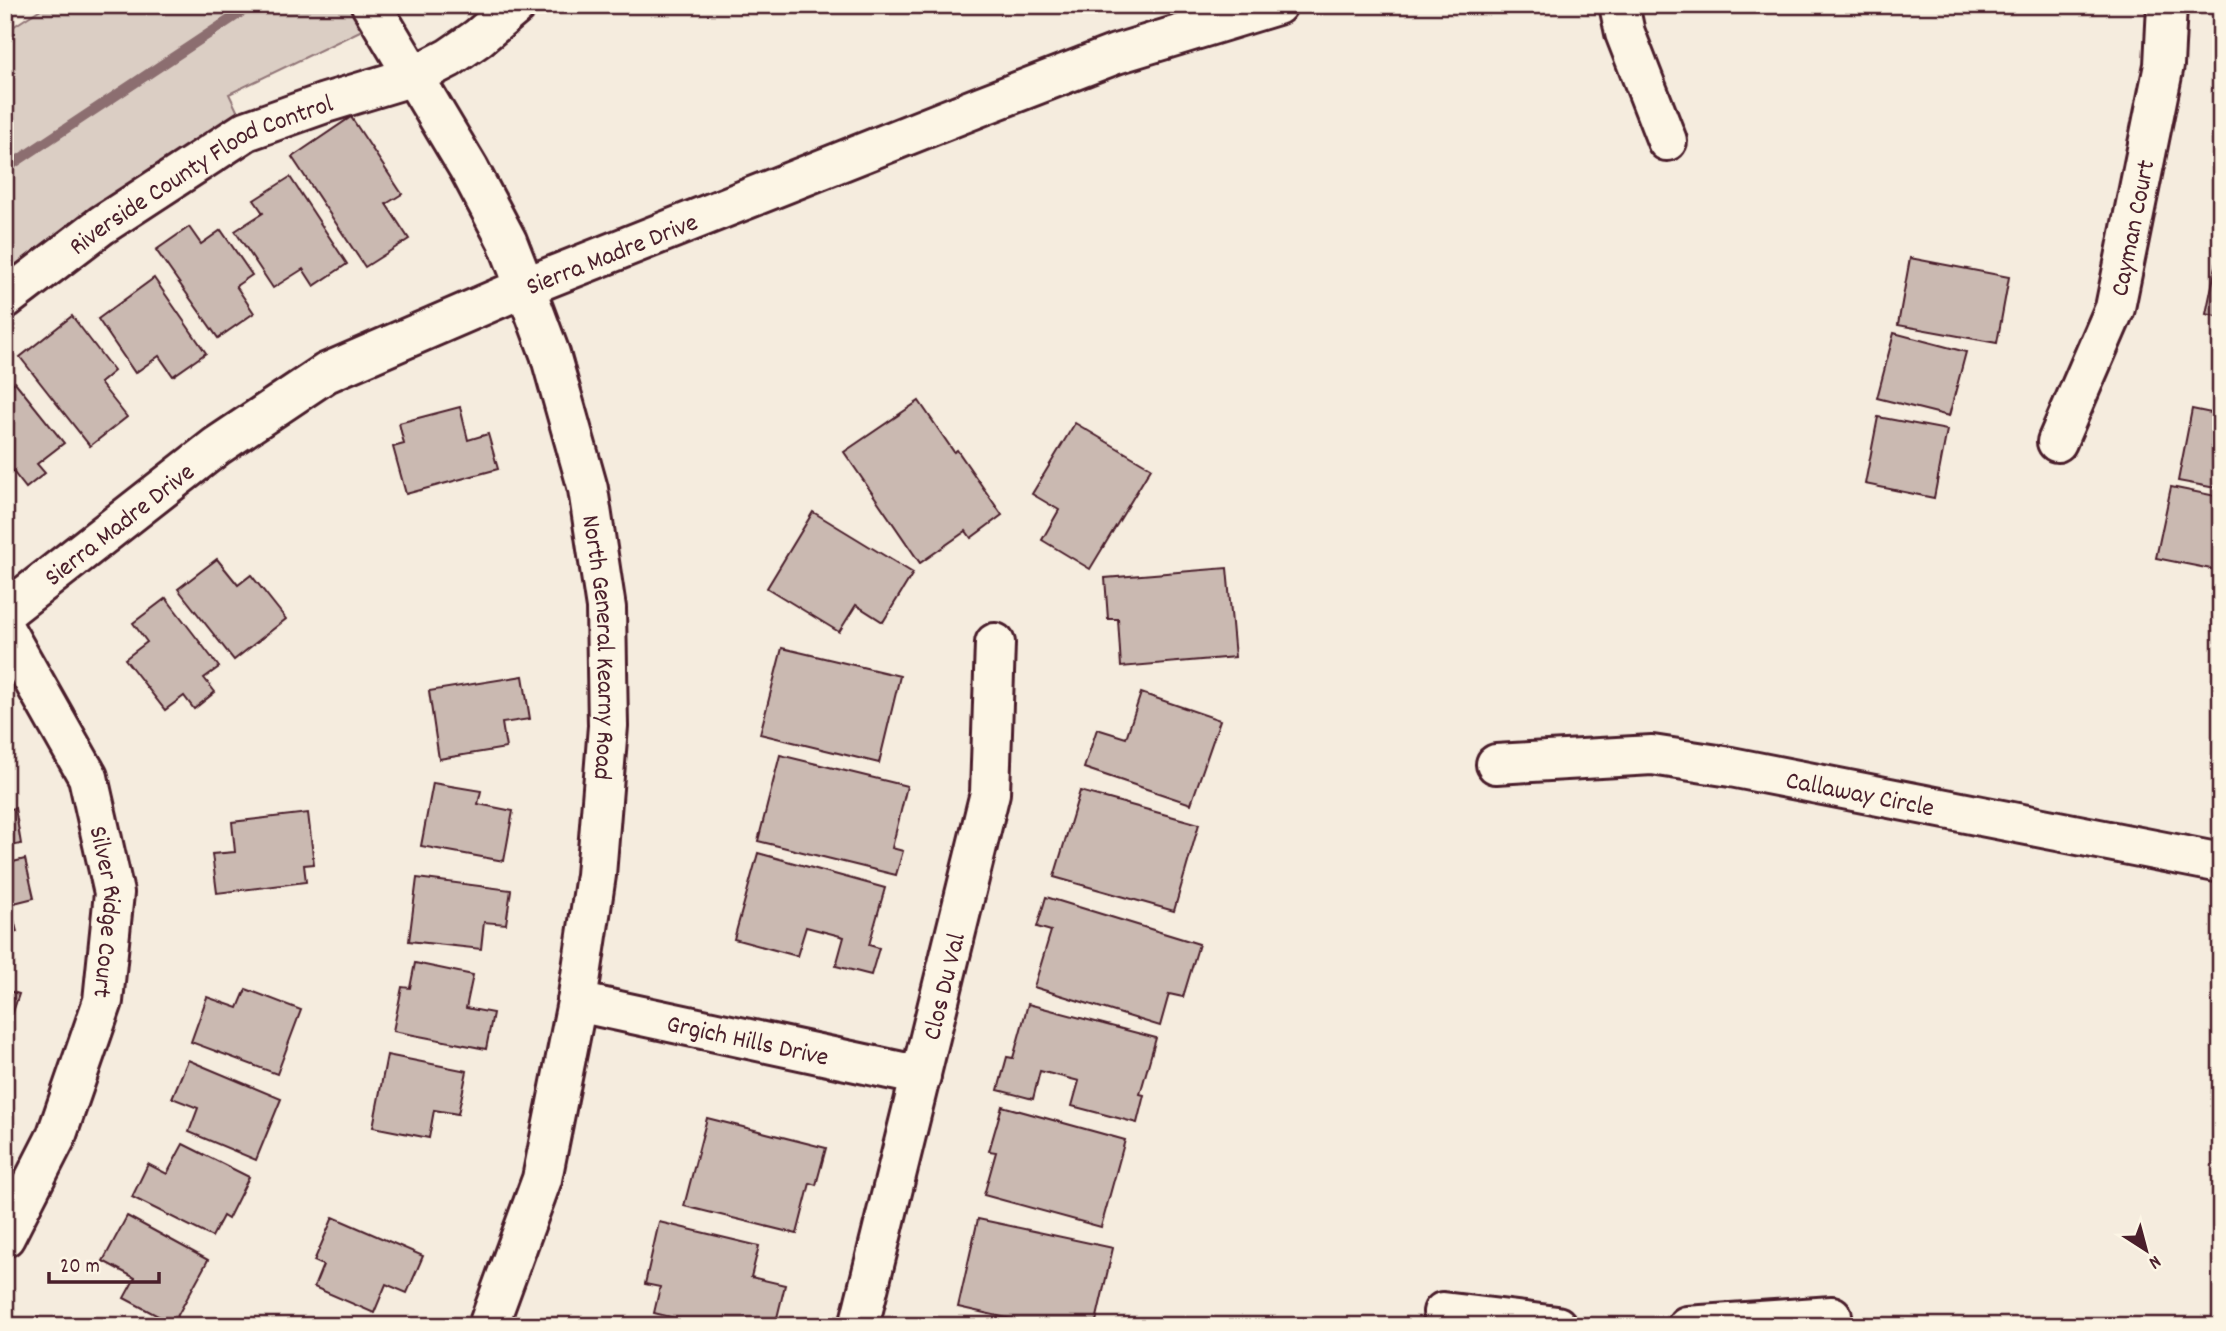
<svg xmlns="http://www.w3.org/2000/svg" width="2226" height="1331" viewBox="0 0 2226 1331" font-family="Dekko,sans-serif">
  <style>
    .green { fill: #dbcec4; stroke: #927678; stroke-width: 2 }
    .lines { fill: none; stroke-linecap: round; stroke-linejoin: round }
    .stream { stroke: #8c6e70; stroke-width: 10 }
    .building { fill: #cab9b1; stroke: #4a1f2b; stroke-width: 2 }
    .minor-casing { stroke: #4a1f2b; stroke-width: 44 }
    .minor { stroke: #fcf5e5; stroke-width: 38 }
    .labels { text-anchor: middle; stroke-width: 5; stroke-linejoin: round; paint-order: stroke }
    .street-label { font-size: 26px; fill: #4a1f2b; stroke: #fcf5e5 }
  </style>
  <rect width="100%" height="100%" fill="#f5ecde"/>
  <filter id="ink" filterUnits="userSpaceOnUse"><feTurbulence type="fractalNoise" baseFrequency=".0143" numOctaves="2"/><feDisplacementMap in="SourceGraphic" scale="14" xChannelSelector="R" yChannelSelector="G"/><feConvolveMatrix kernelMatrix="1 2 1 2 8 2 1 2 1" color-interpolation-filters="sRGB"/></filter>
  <g filter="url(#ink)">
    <path class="green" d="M47 5H414L229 94 240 117 5 280V32Z"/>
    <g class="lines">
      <path class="stream" d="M5 169 252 5"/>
    </g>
    <g class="building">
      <path d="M351 117 402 194 386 204 409 239 365 267 292 157Z"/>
      <path d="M290 177 347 264 314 286 303 269 273 288 235 231 263 213 254 200Z"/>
      <path d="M189 227 201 244 221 230 252 275 236 286 254 313 218 338 156 250Z"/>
      <path d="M2221 242V317L2206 314Z"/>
      <path d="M1910 258 2009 277 1997 343 1898 325Z"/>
      <path d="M154 278 206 353 173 376 159 356 135 373 98 319Z"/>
      <path d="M72 316 114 371 100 383 127 417 90 446 20 357Z"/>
      <path d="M1894 333 1966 352 1949 416 1877 398Z"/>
      <path d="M15 382 64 443 37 464 45 473 26 488 7 464 5 465V389Z"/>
      <path d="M919 401 954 452 957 450 1002 515 971 538 966 531 920 563 844 452Z"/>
      <path d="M460 407 468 440 488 434 498 469 406 494 393 447 404 444 399 423Z"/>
      <path d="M2192 409 2221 415V489L2178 481Z"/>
      <path d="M1878 417 1947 430 1934 498 1865 484Z"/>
      <path d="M1075 423 1151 468 1090 569 1042 540 1059 510 1032 494Z"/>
      <path d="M2171 487 2221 497V571L2156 558Z"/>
      <path d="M813 512 913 573 883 622 856 605 839 632 767 588Z"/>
      <path d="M217 559 238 585 251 575 286 619 234 660 178 589Z"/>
      <path d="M1227 568 1235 657 1121 667 1118 619H1108L1105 578Z"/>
      <path d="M166 598 219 667 204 678 215 692 194 709 184 696 165 710 125 659 147 642 133 623Z"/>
      <path d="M782 648 900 676 879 763 760 734Z"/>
      <path d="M523 676 530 719 502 723 506 748 439 759 429 691Z"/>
      <path d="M1141 693 1220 720 1191 804 1084 768 1097 729 1126 738Z"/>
      <path d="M780 755 907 786 892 848 903 851 896 875 758 841Z"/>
      <path d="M433 783 481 791 478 804 513 811 504 861 421 846Z"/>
      <path d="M1080 791 1199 824 1174 911 1054 877Z"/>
      <path d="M15 808 21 844 5 847V810Z"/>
      <path d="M308 813 314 864 304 865 306 882 217 893 212 854 235 852 232 822Z"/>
      <path d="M758 853 885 888 869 945 879 948 871 975 836 966 844 937 806 927 797 956 734 939Z"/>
      <path d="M25 859 34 898 10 904 17 932 5 934V864Z"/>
      <path d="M417 878 511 890 506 924 484 922 481 949 409 941Z"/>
      <path d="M1046 897 1199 944 1183 997 1169 994 1160 1026 1034 987 1051 931 1037 927Z"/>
      <path d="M415 963 473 975 466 1008 493 1013 486 1049 393 1031 402 987 410 988Z"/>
      <path d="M246 989 301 1010 277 1074 191 1042 207 997 238 1008Z"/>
      <path d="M5 990 19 994 5 1036Z"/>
      <path d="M1028 1004 1156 1038 1140 1094 1144 1095 1137 1123 1072 1106 1079 1081 1040 1071 1033 1099 998 1090 1007 1057 1013 1058Z"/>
      <path d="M387 1055 467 1071 458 1114 434 1110 429 1138 373 1127Z"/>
      <path d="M188 1060 281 1099 256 1160 189 1132 198 1108 172 1098Z"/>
      <path d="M1002 1106 1125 1140 1101 1227 984 1195 996 1152 989 1151Z"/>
      <path d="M707 1118 826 1148 816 1185 810 1183 797 1234 684 1206Z"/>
      <path d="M183 1144 249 1177 228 1219 223 1216 212 1237 132 1197 148 1164 167 1174Z"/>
      <path d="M127 1216 208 1260 173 1324 124 1298 135 1278 103 1261Z"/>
      <path d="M333 1217 423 1256 407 1293 386 1284 374 1313 314 1287 323 1265 314 1261Z"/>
      <path d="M978 1219 1113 1248 1095 1326H1042L958 1307Z"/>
      <path d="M659 1222 759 1246 751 1277 785 1285 775 1326H708L654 1313 660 1287 645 1284Z"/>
    </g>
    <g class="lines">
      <g class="minor-casing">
        <g id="minor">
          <path id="s1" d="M371 5 469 169 507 241 525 287 550 354 588 489 606 608 608 726 596 875 577 1002 542 1179 488 1326"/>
          <path d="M1619 5 1625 33 1667 141"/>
          <path id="s2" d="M5 299 102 225 246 131 325 103 414 76 449 58 478 38 517 5"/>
          <path id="s3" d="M2057 442 2115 308 2164 65 2167 5"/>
          <path id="s4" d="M5 612 217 446 326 373 525 287 981 106 1116 54 1277 5"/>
          <path id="s5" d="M5 630 88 777 114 893 103 1001 56 1137 5 1237"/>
          <path id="s6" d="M1496 764 1652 755 1731 767 2221 863"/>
          <path id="s7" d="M577 1002 921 1076"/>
          <path d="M1443 1312 1557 1326"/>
          <path id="s8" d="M859 1326 990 793 995 643"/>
          <path d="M1687 1326 1832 1316V1326"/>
        </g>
      </g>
      <use href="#minor" class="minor"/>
    </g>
  </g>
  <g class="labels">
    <g class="street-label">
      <text dy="9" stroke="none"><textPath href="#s2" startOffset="234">Riverside County Flood Control</textPath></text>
      <text dy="9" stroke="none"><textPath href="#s3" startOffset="228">Cayman Court</textPath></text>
      <text dy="9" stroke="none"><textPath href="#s4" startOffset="710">Sierra Madre Drive</textPath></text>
      <text dy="9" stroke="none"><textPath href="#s4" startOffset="144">Sierra Madre Drive</textPath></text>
      <text dy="9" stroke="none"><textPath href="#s1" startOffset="693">North General Kearny Road</textPath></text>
      <text dy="9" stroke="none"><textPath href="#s6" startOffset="368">Callaway Circle</textPath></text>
      <text dy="9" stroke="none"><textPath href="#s5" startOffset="306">Silver Ridge Court</textPath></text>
      <text dy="9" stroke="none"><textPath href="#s8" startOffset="350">Clos Du Val</textPath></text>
      <text dy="9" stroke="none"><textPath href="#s7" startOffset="175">Grgich Hills Drive</textPath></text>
    </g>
  </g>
  <rect width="2226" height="1331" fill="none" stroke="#fcf5e5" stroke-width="28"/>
  <rect x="14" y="14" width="2198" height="1303" fill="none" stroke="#4a1f2b" stroke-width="2.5" filter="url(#ink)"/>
  <g transform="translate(2146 1250) rotate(144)" stroke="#fcf5e5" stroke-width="5" paint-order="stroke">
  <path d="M0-5L12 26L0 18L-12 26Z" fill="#4a1f2b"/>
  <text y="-10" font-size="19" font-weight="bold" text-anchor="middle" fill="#4a1f2b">N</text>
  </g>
  <path d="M49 1272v10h110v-10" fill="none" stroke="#4a1f2b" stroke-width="3.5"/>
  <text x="60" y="1272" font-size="21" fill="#4a1f2b" stroke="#fcf5e5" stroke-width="5" paint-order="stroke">20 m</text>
</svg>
